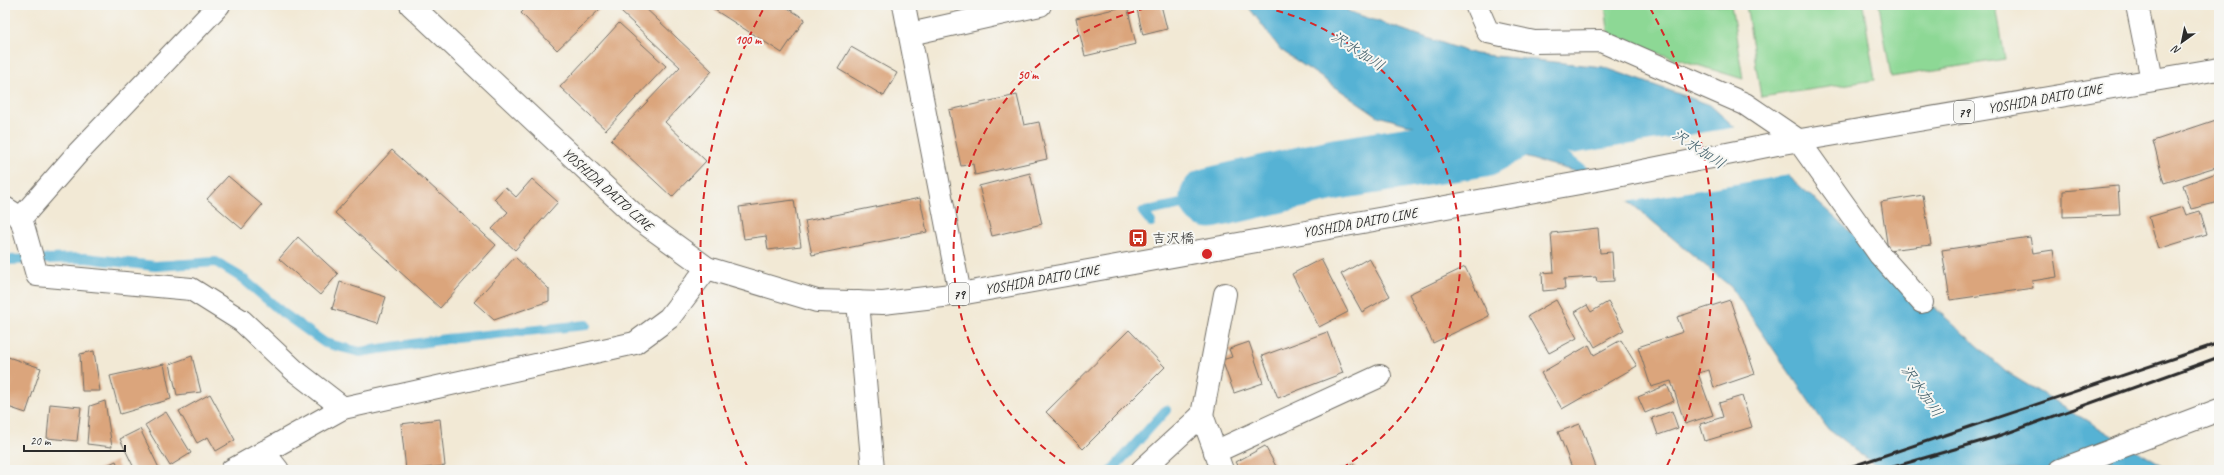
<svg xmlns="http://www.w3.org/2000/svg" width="2224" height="475" viewBox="0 0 2224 475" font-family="Caveat,'Klee One',sans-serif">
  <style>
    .green { fill: #8dd895; stroke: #5c8260 }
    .water { fill: #56b2d4; stroke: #406e80 }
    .pier { fill: #f2e9d5 }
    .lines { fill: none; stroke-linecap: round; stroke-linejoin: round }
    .stream { stroke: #56b2d4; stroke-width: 10 }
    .river { stroke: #56b2d4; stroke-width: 61 }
    .building { fill: #dba57c }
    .minor-casing { stroke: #716e66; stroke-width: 24 }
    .major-casing { stroke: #716e66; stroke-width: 24 }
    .minor { stroke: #fff; stroke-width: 22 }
    .major { stroke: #fff; stroke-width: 22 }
    .rail { stroke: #2b2b2b; stroke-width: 3 }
    .ring { fill: none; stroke: #d62828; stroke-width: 2; stroke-dasharray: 7 5 }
    .labels { text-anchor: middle; stroke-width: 4; stroke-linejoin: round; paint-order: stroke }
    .shield { fill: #f6f6f2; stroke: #686867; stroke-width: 1 }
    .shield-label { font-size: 13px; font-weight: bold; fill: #2b2b2b }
    .street-label { font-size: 14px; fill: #2b2b2b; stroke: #f6f6f2 }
    .poi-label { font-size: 14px; fill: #2b2b2b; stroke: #f6f6f2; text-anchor: start }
    .water-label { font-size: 15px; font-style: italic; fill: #3a5a66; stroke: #f6f6f2 }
    .centre { fill: #d62828; stroke: #f6f6f2; stroke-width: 2 }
    .ring-label { font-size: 12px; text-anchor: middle; font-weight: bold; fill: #d62828; stroke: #f6f6f2; stroke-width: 4; stroke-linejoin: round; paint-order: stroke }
  </style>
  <rect width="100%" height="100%" fill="#f6f6f2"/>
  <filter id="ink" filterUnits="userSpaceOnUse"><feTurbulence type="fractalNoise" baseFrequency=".025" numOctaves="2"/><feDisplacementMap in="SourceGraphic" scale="8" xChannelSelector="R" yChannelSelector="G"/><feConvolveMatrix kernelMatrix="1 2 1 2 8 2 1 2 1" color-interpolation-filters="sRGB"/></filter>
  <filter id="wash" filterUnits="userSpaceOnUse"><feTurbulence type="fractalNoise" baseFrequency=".012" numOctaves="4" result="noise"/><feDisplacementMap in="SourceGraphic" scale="16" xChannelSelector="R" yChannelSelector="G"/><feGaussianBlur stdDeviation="0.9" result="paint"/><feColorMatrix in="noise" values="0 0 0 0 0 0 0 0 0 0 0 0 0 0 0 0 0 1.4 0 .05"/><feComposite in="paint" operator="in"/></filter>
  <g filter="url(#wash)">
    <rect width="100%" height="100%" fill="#f2e9d5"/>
    <g class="green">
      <path d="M1605 5H1731L1743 79 1609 38Z"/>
      <path d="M1746 5H1863L1875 80 1761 97Z"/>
      <path d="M1879 5H1996L2005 59 1891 77Z"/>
    </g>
    <path class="water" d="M1247 5H1339L1350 12 1475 54 1603 67 1710 105 2006 372 2169 470H1882L1828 429 1731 287 1602 179 1378 116 1281 50Z"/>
    <path class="pier" d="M1737 127 1790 175 1627 202 1602 181V179L1567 152 1572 154Z"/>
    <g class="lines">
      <g class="stream">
        <path d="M1151 222 1143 212 1210 198"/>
        <path d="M5 260 85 258 155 266 216 262 242 278 283 313 325 343 360 352 446 339 586 325"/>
        <path d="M1112 470 1166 410"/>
      </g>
      <path class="river" d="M1210 198 1336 169 1483 146 1546 111"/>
    </g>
    <g id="blocks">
      <g class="building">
        <path d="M529 5H598L601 8 557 50 521 13Z"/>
        <path d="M629 5H642L712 71 665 122 706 161 672 197 611 140 680 67 621 12Z"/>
        <path d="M707 5H783L805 19 782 53Z"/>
        <path d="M1136 5H1161L1167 29 1143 35Z"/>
        <path d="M1499 5H1511V6L1500 8Z"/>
        <path d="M1127 6 1136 44 1085 56 1076 18Z"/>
        <path d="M619 23 666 66 606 130 560 87Z"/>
        <path d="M851 47 897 73 884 96 838 69Z"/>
        <path d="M1017 95 1024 125 1039 122 1047 159 975 175 973 164 961 166 949 110Z"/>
        <path d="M2219 119V166L2164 183 2153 141Z"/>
        <path d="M392 150 496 245 440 308 335 213Z"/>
        <path d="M2219 172V202L2191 209 2183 185Z"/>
        <path d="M1030 173 1042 224 992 236 979 186Z"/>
        <path d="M228 176 262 205 242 229 207 199Z"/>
        <path d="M532 179 558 202 515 250 492 229 508 212 494 199 505 187 516 197Z"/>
        <path d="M2118 186 2120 215 2063 217V191Z"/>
        <path d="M1923 195 1931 245 1888 250 1881 202Z"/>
        <path d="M920 198 927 232 812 255 805 221Z"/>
        <path d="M794 200 801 246 768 250 766 236 744 239 739 207Z"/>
        <path d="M2183 207 2186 215 2200 211 2207 234 2158 249 2149 217Z"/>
        <path d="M1598 228 1600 253 1612 252 1614 281 1597 282 1596 277 1564 279 1565 289 1543 291 1542 273 1554 272 1551 233Z"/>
        <path d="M298 237 338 274 320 295 279 259Z"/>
        <path d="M2030 237 2033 253 2053 250 2057 277 2032 281 2033 288 1950 300 1942 250Z"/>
        <path d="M515 257 549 289V301L494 320 474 302Z"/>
        <path d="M1369 258 1390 296 1362 312 1341 274Z"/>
        <path d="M1321 259 1348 312 1319 327 1292 274Z"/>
        <path d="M1465 267 1489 316 1433 343 1409 294Z"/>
        <path d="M340 282 386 297 378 323 332 309Z"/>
        <path d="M1556 300 1577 338 1549 353 1528 316Z"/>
        <path d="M1730 300 1755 374 1714 388 1709 370 1698 373 1713 415 1685 424 1671 381 1651 387 1638 347 1683 332 1677 317Z"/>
        <path d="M1608 302 1624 330 1595 347 1575 312 1587 305 1591 312Z"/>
        <path d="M1129 330 1165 367 1083 449 1046 412Z"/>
        <path d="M1327 332 1343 373 1278 398 1262 356Z"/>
        <path d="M1621 340 1637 366 1562 409 1541 373 1589 345 1594 355Z"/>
        <path d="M1249 342 1263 383 1234 393 1222 360 1232 357 1229 349Z"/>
        <path d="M94 351 100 391H82L80 354Z"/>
        <path d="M5 356 41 368 26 413 5 406Z"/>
        <path d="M192 356 201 392 177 395 170 364Z"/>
        <path d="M164 364 171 399 120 414 110 376Z"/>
        <path d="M1667 385 1674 401 1645 413 1638 397Z"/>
        <path d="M210 394 235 440 216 451 208 437 197 443 179 411Z"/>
        <path d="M1742 396 1752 427 1705 441 1700 424 1723 417 1719 403Z"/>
        <path d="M105 401 112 447 87 444 90 406Z"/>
        <path d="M50 404 81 407 77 441 47 438Z"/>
        <path d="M1672 411 1678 428 1658 435 1652 418Z"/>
        <path d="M166 412 191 453 170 466 145 425Z"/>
        <path d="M440 419 445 466 406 470 401 424Z"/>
        <path d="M1580 424 1597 470H1573L1558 432Z"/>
        <path d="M140 429 160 470H135L120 439Z"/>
        <path d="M1265 446 1278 470H1241L1236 462Z"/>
        <path d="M116 461 120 470H96Z"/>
        <path d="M1354 464 1357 470H1336Z"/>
      </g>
    </g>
  </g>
  <g filter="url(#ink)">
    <use href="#blocks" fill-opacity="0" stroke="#716e66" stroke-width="1"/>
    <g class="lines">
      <g class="minor-casing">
        <g id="minor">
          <path d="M904 5 960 294"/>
          <path d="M1476 5 1488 32 1534 42 1601 41 1745 104 1798 140 1880 255 1922 302"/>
          <path d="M2137 5 2152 80"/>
          <path d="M910 34 1040 5"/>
          <path d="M5 208 21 218 37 275 191 289 242 321 294 370 343 408"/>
          <path d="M21 218 77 154 219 5"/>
          <path d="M858 302 873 470"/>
          <path d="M1202 415 1225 294"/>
          <path d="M264 452 278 470"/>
          <path d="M1215 452 1380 376"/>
          <path d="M232 470 343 408 635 343 669 318 707 268"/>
          <path d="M1142 470 1202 415 1222 470"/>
          <path d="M2060 470 2219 410"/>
        </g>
      </g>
      <g class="major-casing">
        <path id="major" d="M411 5 639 219 707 268 817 301 883 303 960 294 1602 179 1777 144 2219 69"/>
      </g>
      <use href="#minor" class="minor"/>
      <use href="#major" class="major"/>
      <g class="rail">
        <path d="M1841 470 2219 343"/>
        <path d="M1883 470 1999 436 2219 357"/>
      </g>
    </g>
  </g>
  <g class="ring">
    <path d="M1075 470A253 253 0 0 1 1161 5M1253 5A253 253 0 0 1 1339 470"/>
    <path d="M748 468A507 507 0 0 1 764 8M1650 8A507 507 0 0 1 1666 468"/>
  </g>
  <defs>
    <g id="bus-square" transform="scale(1)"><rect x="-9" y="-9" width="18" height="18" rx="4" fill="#c8321e" stroke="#f6f6f2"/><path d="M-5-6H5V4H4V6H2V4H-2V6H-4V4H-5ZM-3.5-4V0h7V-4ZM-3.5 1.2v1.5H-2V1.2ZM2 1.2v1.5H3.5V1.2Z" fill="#fff"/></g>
  </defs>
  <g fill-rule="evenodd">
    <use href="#bus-square" x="1138" y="238"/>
  </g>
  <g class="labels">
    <g class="shield">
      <rect x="1954" y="101" width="20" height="22" rx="3"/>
      <rect x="949" y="283" width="20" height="22" rx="3"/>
    </g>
    <g class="shield-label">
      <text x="1964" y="117">79</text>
      <text x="959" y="299">79</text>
    </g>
    <g class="street-label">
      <text transform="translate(2045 98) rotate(-10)" y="5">YOSHIDA DAITO LINE</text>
      <text transform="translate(608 189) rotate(42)" y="5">YOSHIDA DAITO LINE</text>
      <text transform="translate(1360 222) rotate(-10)" y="5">YOSHIDA DAITO LINE</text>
      <text transform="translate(1042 279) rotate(-10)" y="5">YOSHIDA DAITO LINE</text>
    </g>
    <g class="poi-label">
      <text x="1152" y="243">吉沢橋</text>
    </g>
    <g class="water-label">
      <text transform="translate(1358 51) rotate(33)" y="5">沢水加川</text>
      <text transform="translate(1699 149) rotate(33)" y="5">沢水加川</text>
      <text transform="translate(1922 391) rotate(55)" y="5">沢水加川</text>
    </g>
  </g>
  <circle cx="1207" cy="254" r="6" class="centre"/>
  <g class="ring-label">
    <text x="748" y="44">100 m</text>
    <text x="1028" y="79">50 m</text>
  </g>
  <rect width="2224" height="475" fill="none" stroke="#f6f6f2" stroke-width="20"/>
  <g transform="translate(2182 42) rotate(213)" stroke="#f6f6f2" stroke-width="3" paint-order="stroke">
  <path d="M0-3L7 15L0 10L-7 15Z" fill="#2b2b2b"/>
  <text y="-6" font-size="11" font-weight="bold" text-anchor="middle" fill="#2b2b2b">N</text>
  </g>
  <path d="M24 445v6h101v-6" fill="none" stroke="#2b2b2b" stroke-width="2"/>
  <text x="30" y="445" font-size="12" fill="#2b2b2b" stroke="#f6f6f2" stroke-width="3" paint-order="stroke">20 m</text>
</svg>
